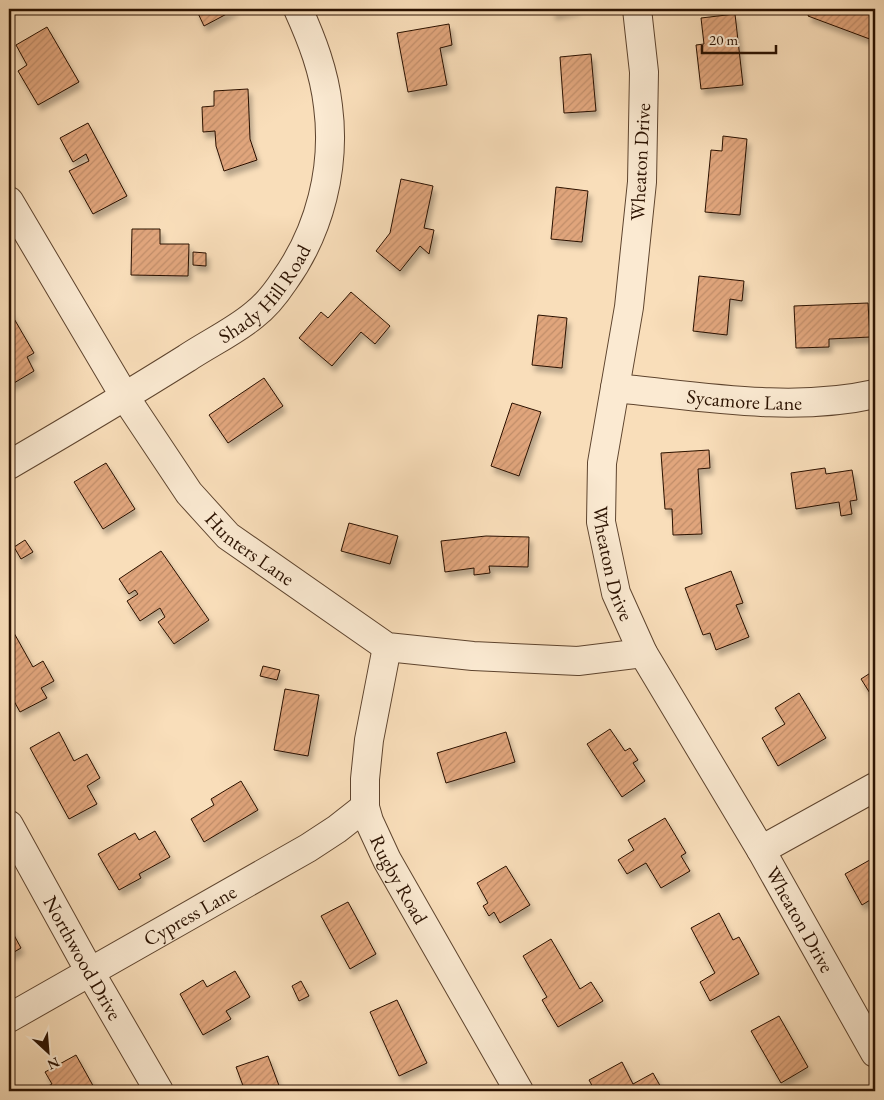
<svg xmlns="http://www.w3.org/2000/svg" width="884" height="1100" viewBox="0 0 884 1100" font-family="'EB Garamond',serif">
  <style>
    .building { fill: url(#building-hatch); stroke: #2a1100; filter: url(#shadow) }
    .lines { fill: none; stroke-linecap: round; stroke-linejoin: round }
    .minor-casing { stroke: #5e442e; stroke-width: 30 }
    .minor { stroke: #fbead2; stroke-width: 28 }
    .labels { text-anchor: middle; stroke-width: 4; stroke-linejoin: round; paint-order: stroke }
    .street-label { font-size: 20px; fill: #2a1100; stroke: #fbead2 }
  </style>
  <defs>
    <pattern id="building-hatch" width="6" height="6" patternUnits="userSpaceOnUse" patternTransform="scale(1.25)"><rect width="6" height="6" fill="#e0a57c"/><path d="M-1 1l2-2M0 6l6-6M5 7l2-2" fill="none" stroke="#c08d69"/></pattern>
    <filter id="shadow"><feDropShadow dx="3" dy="5.5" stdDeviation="2.5" flood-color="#0004"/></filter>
  </defs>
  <rect width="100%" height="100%" fill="#f9deba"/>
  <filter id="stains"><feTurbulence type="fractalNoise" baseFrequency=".004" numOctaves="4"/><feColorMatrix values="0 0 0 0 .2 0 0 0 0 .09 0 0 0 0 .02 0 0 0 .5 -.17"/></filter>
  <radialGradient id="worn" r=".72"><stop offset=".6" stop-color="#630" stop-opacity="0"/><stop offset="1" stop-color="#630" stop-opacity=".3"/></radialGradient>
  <g class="building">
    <path d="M196 9H236L204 26Z"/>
    <path d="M552 9H578L553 14Z"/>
    <path d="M811 9H843L854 13 856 9H875V41L808 16Z"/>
    <path d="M735 14 743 85 701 89 696 45 704 44 701 18Z"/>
    <path d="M449 24 452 45 440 48 447 85 408 92 397 33Z"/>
    <path d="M47 27 79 82 38 105 18 71 27 65 16 45Z"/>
    <path d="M591 54 596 111 564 113 560 57Z"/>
    <path d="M248 89 250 139 257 160 224 171 216 146 215 131 203 132 202 107 214 106V91Z"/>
    <path d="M88 123 127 196 93 214 69 171 89 161 86 154 73 162 60 138Z"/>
    <path d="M723 136 747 139 740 215 705 212 711 150 722 151Z"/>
    <path d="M401 179 433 186 424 228 434 230 429 254 420 246 400 271 376 251 390 233Z"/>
    <path d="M556 187 588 191 582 242 551 239Z"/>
    <path d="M132 229H160V244H189L188 276 131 275Z"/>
    <path d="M193 252 206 253V266L193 265Z"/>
    <path d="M699 276 744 281 742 301 730 299 727 335 693 331Z"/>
    <path d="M351 292 390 326 375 344 361 332 332 366 299 338 321 312 328 318Z"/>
    <path d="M868 303 870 337 829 339V347L796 348 794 306Z"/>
    <path d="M9 310 34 353 27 357 34 371 9 386Z"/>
    <path d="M538 315 567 318 562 368 532 365Z"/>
    <path d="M264 378 283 406 228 443 209 415Z"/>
    <path d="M512 403 541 412 519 476 491 466Z"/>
    <path d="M709 450 710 468 698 469 702 534 673 535 672 509H665L661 453Z"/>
    <path d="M106 463 135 509 103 529 74 482Z"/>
    <path d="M825 468 826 474 852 470 857 500 850 501 852 514 841 516 839 502 796 509 791 473Z"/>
    <path d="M349 523 398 536 390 564 341 551Z"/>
    <path d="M486 536 529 537 528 567 489 566 490 573 474 575V568L445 572 441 541Z"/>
    <path d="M25 540 33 552 21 559 14 547Z"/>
    <path d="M161 551 209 620 174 644 158 622 165 617 160 608 140 621 127 601 138 594 135 590 129 594 119 579Z"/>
    <path d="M731 571 743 603 736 605 749 637 716 650 710 633 703 635 685 588Z"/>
    <path d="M14 633 33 667 43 661 54 681 41 688 47 698 20 712 9 692V636Z"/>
    <path d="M263 666 280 670 277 680 260 676Z"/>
    <path d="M875 670V701L861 679Z"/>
    <path d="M285 689 319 695 308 756 274 750Z"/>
    <path d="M799 693 826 738 778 766 762 738 785 724 775 708Z"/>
    <path d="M610 729 625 751 630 748 638 760 633 763 645 781 622 797 587 744Z"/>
    <path d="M59 732 74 761 87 754 100 778 87 786 97 804 69 819 30 748Z"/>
    <path d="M506 732 515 762 446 783 437 753Z"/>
    <path d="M241 781 258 810 204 842 191 819 214 805 211 799Z"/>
    <path d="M665 818 686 853 681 856 690 871 661 888 646 863 627 874 618 860 634 850 628 840Z"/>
    <path d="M155 831 170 857 139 874 141 878 119 890 98 854 135 833 139 840Z"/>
    <path d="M875 857V897L862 905 845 874Z"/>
    <path d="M506 866 530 905 500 923 494 912 489 916 483 906 488 903 477 883Z"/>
    <path d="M348 902 376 954 350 969 321 916Z"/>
    <path d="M719 913 733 940 739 937 759 974 710 1001 700 982 715 973 691 928Z"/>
    <path d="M9 926 21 948 9 955Z"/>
    <path d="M551 939 580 989 591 982 603 1001 558 1027 542 1000 547 997 523 956Z"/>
    <path d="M235 971 250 997 226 1011 231 1019 203 1035 180 994 203 980 207 987Z"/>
    <path d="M301 981 309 996 299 1001 292 986Z"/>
    <path d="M397 1000 427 1063 399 1076 370 1012Z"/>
    <path d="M779 1016 808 1067 781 1083 751 1031Z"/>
    <path d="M76 1055 96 1091H39L52 1084 45 1072Z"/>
    <path d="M268 1056 281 1091H245L236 1067Z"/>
    <path d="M622 1062 633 1084 653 1073 663 1091H595L589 1080Z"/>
  </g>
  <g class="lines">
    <g class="minor-casing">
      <g id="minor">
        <path id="s1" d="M637 9 644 72 642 182 629 307 602 463 601 522 616 593 643 653 761 850 875 1053"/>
        <path id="s2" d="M9 201 125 397 189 493 228 536 387 647 473 656 578 661 643 653"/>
        <path id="s3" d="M615 388C699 396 791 413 875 394"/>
        <path id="s4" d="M9 465C69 430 128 395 187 358 208 344 235 331 254 315 266 306 276 293 284 281 320 231 336 167 328 106 324 71 312 40 298 9"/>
        <path id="s5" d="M387 647 369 740 365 779V807L369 821 387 860 519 1091"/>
        <path id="s6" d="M9 825 90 972 159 1091"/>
        <path d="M761 850 875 787"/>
        <path id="s7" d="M9 1018 308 848 337 829 365 807"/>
      </g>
    </g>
    <use href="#minor" class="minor"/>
  </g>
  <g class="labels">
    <g class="street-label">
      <text transform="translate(640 162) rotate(-87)" y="7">Wheaton Drive</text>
      <text dy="7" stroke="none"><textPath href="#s4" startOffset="310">Shady Hill Road</textPath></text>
      <text dy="7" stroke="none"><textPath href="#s3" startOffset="130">Sycamore Lane</textPath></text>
      <text dy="7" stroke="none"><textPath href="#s2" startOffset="426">Hunters Lane</textPath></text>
      <text dy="7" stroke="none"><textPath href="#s1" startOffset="559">Wheaton Drive</textPath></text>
      <text dy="7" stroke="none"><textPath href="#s5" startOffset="242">Rugby Road</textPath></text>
      <text dy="7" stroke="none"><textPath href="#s7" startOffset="208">Cypress Lane</textPath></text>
      <text dy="7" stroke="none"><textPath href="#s1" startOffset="964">Wheaton Drive</textPath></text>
      <text dy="7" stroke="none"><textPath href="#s6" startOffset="152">Northwood Drive</textPath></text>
    </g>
  </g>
  <rect width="884" height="1100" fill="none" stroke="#f9deba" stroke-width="30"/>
  <rect x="10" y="10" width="864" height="1080" fill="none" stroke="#2a1100" stroke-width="2.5"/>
  <rect x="15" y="15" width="854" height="1070" fill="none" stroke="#2a1100"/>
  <g transform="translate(48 1052) rotate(154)" stroke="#fbead2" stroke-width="4" paint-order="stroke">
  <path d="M0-4L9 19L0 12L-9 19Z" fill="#2a1100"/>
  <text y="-8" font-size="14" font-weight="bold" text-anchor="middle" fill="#2a1100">N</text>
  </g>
  <path d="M702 45v8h74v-8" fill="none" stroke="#2a1100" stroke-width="2.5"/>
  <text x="709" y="45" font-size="15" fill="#2a1100" stroke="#fbead2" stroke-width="4" paint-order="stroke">20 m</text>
  <rect width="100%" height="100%" filter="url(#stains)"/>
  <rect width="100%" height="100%" fill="url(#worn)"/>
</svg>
